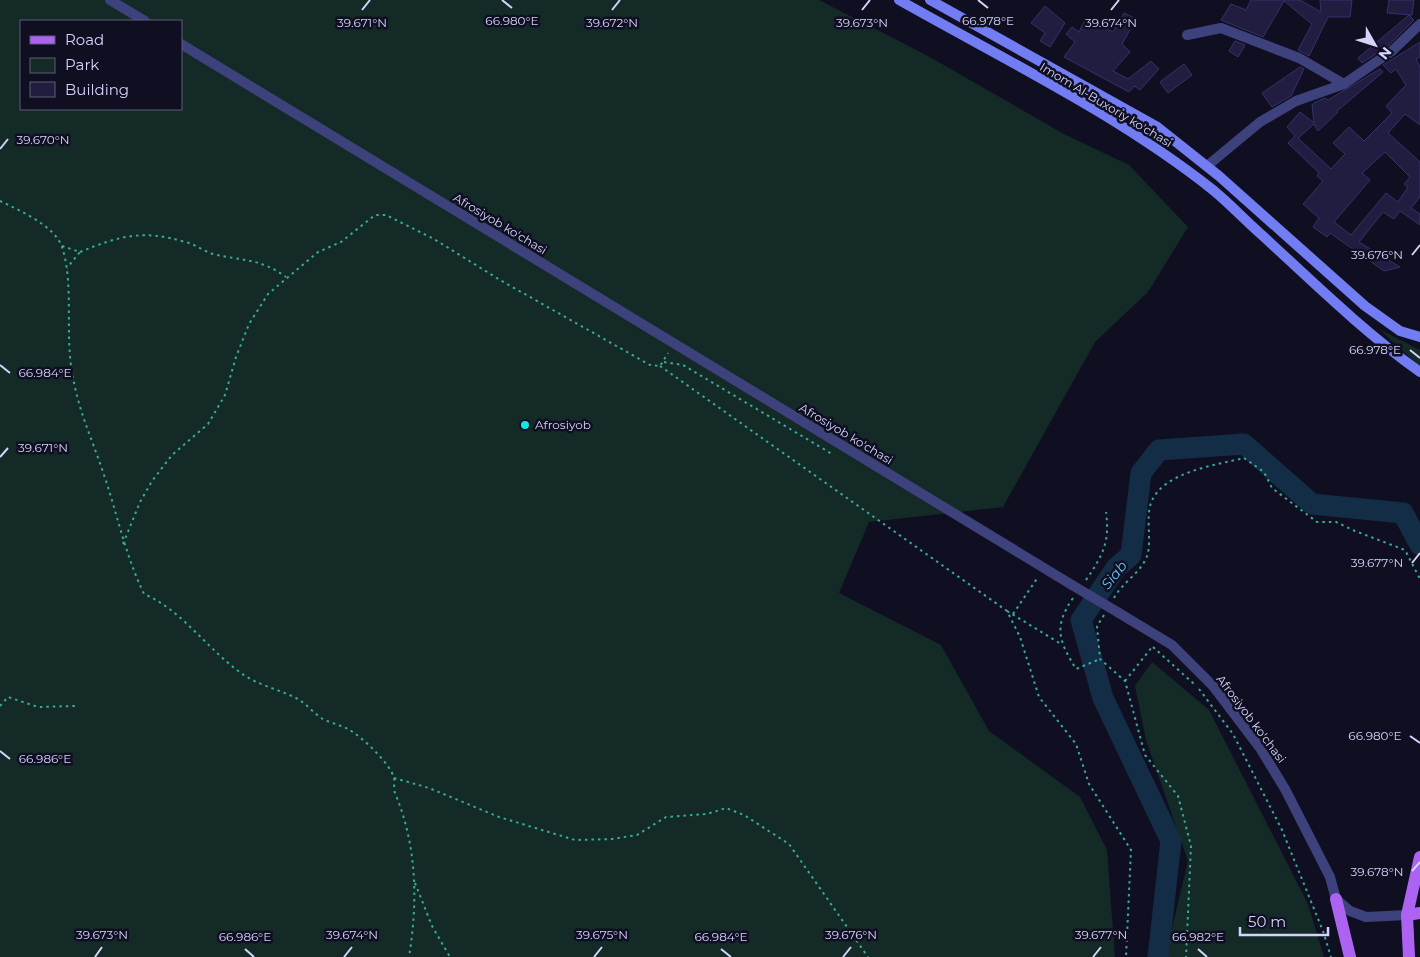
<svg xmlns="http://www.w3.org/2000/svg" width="1420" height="957" viewBox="0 0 1420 957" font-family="Montserrat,sans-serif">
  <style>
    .green { fill: #132a27; fill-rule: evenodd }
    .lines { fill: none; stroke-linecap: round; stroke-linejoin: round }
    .river { stroke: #142d47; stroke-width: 21 }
    .building { fill: #201d40; stroke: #36316a; fill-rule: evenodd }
    .path { stroke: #38aa97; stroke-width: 2; stroke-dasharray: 2.5 4; stroke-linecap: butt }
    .minor { stroke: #3e427c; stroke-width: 10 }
    .tertiary { stroke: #3e427c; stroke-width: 10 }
    .secondary { stroke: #727cf3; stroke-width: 10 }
    .primary { stroke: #ad63f2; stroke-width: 12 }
    .tertiary-bridge { stroke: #3e427c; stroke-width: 10 }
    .ticks { fill: none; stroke: #d3d3fb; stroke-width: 2 }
    .poi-dot { fill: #13e7e6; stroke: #100f21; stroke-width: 2 }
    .labels { text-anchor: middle; stroke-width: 5; stroke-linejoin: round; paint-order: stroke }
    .street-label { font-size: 12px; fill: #d3d3fb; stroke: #100f21 }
    .poi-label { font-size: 12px; fill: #d3d3fb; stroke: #100f21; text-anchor: start }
    .water-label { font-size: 14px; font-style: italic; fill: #6ac2f3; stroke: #100f21 }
    .ticks-label { font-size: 12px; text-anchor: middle; fill: #d3d3fb; stroke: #100f21; stroke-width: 5; stroke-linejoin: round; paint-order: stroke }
  </style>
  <rect width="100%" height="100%" fill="#100f21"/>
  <g class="green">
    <path d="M0 0H819L928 56 1064 134 1129 165 1188 227 1148 292 1095 342 1003 507 869 522 839 593 941 645 989 731 1080 797 1107 850 1115 957H0ZM21 21H181V109H21Z"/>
    <path d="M1379 329 1420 350V366L1417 364Z"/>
    <path d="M1152 662 1209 710 1308 904 1324 957H1165L1188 861 1146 740 1135 686Z"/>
  </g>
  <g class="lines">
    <path class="river" d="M1158 957 1171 841 1103 698 1081 620 1116 568 1131 555 1141 473 1159 450 1244 444 1312 504 1403 513 1420 545"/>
  </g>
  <g class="building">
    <path d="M1251 0H1300L1321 12 1320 0H1352L1350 17H1328L1309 56 1298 50 1312 24 1284 1 1263 37 1221 20 1231 4 1246 10Z"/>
    <path d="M1389 0H1414L1412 15 1387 13Z"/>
    <path d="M1045 6 1065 23 1050 47 1040 41 1045 33 1031 23Z"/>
    <path d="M1124 13 1136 19 1122 44 1130 52 1113 71 1128 79 1151 61 1159 69 1140 90 1135 86 1129 92 1064 57 1075 42 1066 34 1072 27 1079 32 1085 20 1113 32Z"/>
    <path d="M1409 15 1414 20 1388 46 1362 63 1358 58Z"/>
    <path d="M1235 41 1245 45 1238 57 1229 51Z"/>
    <path d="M1420 42V57L1416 59 1420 67V125L1405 114 1388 133 1420 162V197L1411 208 1420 214V225L1400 211 1394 219 1383 212 1359 242 1400 267 1384 271 1330 233 1327 237 1313 227 1319 218 1303 204 1323 181 1317 176 1319 173 1288 143 1295 136 1287 127 1300 112 1314 123 1312 105 1314 103 1325 98 1328 100 1380 69 1383 72 1337 111 1338 112 1318 131 1314 124 1298 138 1331 169 1345 154 1333 143 1349 127 1364 141 1392 113 1386 106 1406 85 1396 69 1391 73 1383 65ZM1385 152 1410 177 1404 184 1408 187 1398 202 1386 193 1351 235 1334 222 1370 180 1362 173Z"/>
    <path d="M1184 64 1192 75 1168 93 1160 82Z"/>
    <path d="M1300 67 1304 69 1291 96 1272 107 1262 93Z"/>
  </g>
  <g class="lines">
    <g class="path">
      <path d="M0 201C19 210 55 226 62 247 74 283 65 333 72 372 78 409 90 434 102 469 117 512 124 552 144 594 182 610 207 649 241 673 257 685 278 689 296 698 306 703 313 713 323 719 331 723 340 725 348 729 361 736 390 763 394 778 395 783 393 788 395 793 417 846 418 901 409 957"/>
      <path d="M62 246 80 252 67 268"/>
      <path d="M80 252C119 236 143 229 185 242 195 244 203 251 213 254 242 261 260 258 286 277"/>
      <path d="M664 362 683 365 832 454"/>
      <path d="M660 366 1007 611 1020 637 1039 697 1076 744 1089 784 1131 850 1126 957"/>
      <path d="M123 544 140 502 152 481 172 455 208 424 225 395 236 357 249 324 268 294 318 252 341 242 375 215H386L434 239 500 280 650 365 660 366 668 353"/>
      <path d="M1086 580C1103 555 1110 542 1106 512"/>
      <path d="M1073 598C1053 627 1059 641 1076 669L1100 659"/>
      <path d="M1114 598C1123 581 1143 572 1148 553 1151 538 1146 516 1151 503 1162 472 1216 465 1244 458L1264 472 1272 488 1317 522H1336L1355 531 1405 550 1420 579"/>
      <path d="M1007 611 1061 644"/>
      <path d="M1013 614 1038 577"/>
      <path d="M1104 615 1097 626 1100 659 1125 681 1145 755 1178 796 1191 846 1186 957"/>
      <path d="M1153 647 1194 684"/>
      <path d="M1125 681 1152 647"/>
      <path d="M1199 689 1233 734 1282 830 1323 931 1331 957"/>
      <path d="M0 706 8 697 38 707 76 706"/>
      <path d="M394 778 429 788 499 817 575 840 612 839 637 835 666 817 707 814 726 808 744 815 789 844 868 957"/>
      <path d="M415 883 432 926 450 957"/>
    </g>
    <g class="minor">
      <path d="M1187 35 1221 28 1299 58 1344 84"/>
      <path d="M1207 166 1260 122 1296 101 1344 84 1392 51 1420 24"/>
    </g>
    <g class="tertiary">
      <path d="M110 0 145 21"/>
      <path d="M181 44 1072 585"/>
      <path d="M1119 613 1172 645 1213 686 1260 748 1285 789 1330 877 1336 899 1350 911 1366 917 1407 915"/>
    </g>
    <g class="secondary">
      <path d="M899 0C1005 60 1117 114 1213 190 1230 204 1246 221 1263 236 1314 283 1364 332 1420 372"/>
      <path d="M930 0 1156 126 1219 176 1365 306 1400 331 1420 337"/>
    </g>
    <g class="primary">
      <path d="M1336 899 1350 957"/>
      <path d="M1407 915 1420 913"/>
      <path d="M1409 957 1407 915 1420 857"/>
    </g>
    <path class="tertiary-bridge" d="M1072 585 1119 613"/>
  </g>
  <path class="ticks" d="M502 0 512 8M978 0 988 8M362 10 370 0M612 10 620 0M862 10 870 0M1111 10 1119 0M0 149 8 139M1412 255 1420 245M1410 350 1420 358M0 365 10 373M0 457 8 448M1412 563 1420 553M1410 736 1420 743M0 751 10 759M1412 871 1420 862M245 949 254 957M721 949 731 957M1198 949 1207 957M95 957 102 947M344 957 352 947M594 957 602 947M843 957 851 947M1093 957 1101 947"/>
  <circle class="poi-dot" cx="525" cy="425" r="5"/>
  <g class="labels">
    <g class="street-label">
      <text transform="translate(1106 105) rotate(31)" y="4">Imom Al-Buxoriy ko'chasi</text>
      <text transform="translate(500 224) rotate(31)" y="4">Afrosiyob ko'chasi</text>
      <text transform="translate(846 434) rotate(31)" y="4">Afrosiyob ko'chasi</text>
      <text transform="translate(1251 719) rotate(53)" y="4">Afrosiyob ko'chasi</text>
    </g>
    <g class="poi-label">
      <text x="535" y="429">Afrosiyob</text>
    </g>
    <g class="water-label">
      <text transform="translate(1114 575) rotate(-51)" y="5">Siab</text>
    </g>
  </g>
  <g class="ticks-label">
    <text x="512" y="25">66.980°E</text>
    <text x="988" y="25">66.978°E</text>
    <text x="1111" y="27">39.674°N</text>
    <text x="362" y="27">39.671°N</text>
    <text x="612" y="27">39.672°N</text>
    <text x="862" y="27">39.673°N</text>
    <text x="43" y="144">39.670°N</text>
    <text x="1377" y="259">39.676°N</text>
    <text x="1375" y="354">66.978°E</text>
    <text x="45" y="377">66.984°E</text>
    <text x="43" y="452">39.671°N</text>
    <text x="1377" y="567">39.677°N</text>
    <text x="1375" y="740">66.980°E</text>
    <text x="45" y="763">66.986°E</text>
    <text x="1377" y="876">39.678°N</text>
    <text x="102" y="939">39.673°N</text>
    <text x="352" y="939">39.674°N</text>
    <text x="602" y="939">39.675°N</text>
    <text x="851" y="939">39.676°N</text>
    <text x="1101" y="939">39.677°N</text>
    <text x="245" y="941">66.986°E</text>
    <text x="721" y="941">66.984°E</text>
    <text x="1198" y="941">66.982°E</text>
  </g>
  <rect x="20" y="20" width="162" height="90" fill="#100f21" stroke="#5e5d78"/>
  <rect x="30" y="36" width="25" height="8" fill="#ad63f2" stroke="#5e5d78"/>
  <text x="65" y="45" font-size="15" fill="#d3d3fb">Road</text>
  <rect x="30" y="58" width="25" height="15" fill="#132a27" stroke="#5e5d78"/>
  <text x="65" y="70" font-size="15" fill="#d3d3fb">Park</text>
  <rect x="30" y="82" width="25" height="15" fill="#201d40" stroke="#5e5d78"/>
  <text x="65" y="95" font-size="15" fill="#d3d3fb">Building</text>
  <g transform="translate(1375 45) rotate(129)" stroke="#100f21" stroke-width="4" paint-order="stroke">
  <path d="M0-4L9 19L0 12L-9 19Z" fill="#d3d3fb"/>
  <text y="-8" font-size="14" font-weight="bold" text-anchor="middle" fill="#d3d3fb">N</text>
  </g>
  <path d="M1240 927v8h88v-8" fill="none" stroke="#d3d3fb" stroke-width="2.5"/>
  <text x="1248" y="927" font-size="15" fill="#d3d3fb" stroke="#100f21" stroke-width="4" paint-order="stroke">50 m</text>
</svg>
